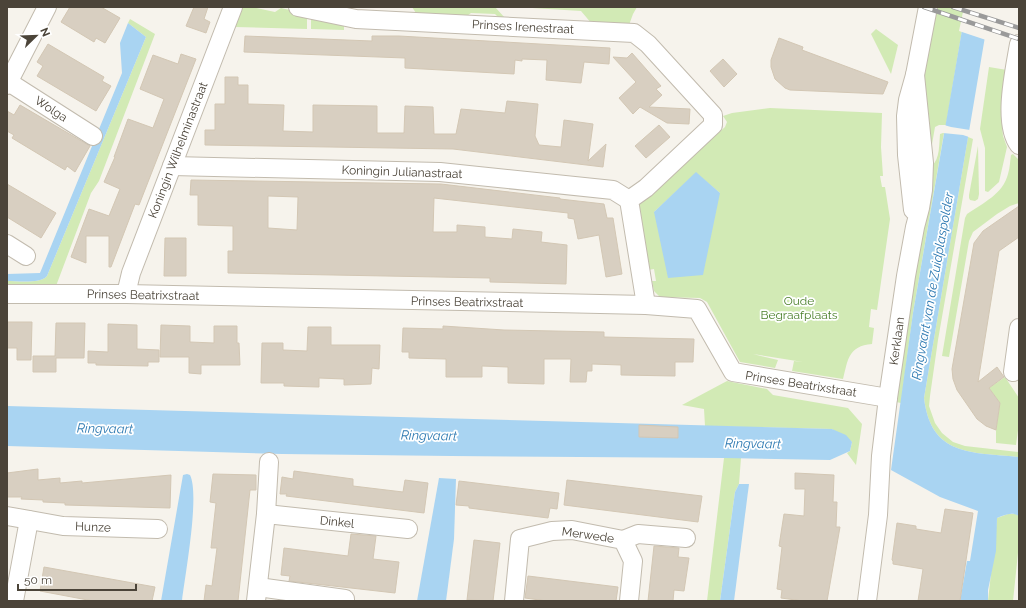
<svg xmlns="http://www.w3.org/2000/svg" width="1026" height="608" viewBox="0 0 1026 608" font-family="Raleway,sans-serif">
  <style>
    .green { fill: #d2eab5; fill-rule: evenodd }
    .water { fill: #a9d4f2 }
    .pier { fill: #f6f3ec }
    .building { fill: #d8cfc1; stroke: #d3c7b4; fill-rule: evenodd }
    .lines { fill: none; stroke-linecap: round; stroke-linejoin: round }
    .minor-casing { stroke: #c2bbae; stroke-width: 20 }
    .minor { stroke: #fff; stroke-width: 18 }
    .rail-casing { stroke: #9a9a9a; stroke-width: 4.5 }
    .rail { stroke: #fff; stroke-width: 3; stroke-dasharray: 9; stroke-linecap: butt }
    .labels { text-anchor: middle; stroke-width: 3.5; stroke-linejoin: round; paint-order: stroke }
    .street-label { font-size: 12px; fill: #4b4439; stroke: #fff }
    .park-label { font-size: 12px; fill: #4a7f2a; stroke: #fff }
    .water-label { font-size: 13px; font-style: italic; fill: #2e7ab2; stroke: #fff }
  </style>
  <rect width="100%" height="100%" fill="#f6f3ec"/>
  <g class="green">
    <path d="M243 7H252L275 12 281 8 307 14V29L235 27Z"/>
    <path d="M412 7H495L505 18H499L495 14 471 13 464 18 422 16 416 13Z"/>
    <path d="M516 7H637L633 14 629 25 592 24 581 11Z"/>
    <path d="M935 7H966L946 125H939L935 127 931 150 928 113 923 87Z"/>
    <path d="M311 14 315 20 337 24 342 21H344V30L311 29Z"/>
    <path d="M130 19 155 34 99 181 91 193 56 286 7 288V281C17 281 41 284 47 276L146 37 128 23Z"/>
    <path d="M876 29 898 45 891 74 871 34Z"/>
    <path d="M989 67 1007 70 1001 114 1003 136 1007 147 999 182 988 192 985 191V148L980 129Z"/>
    <path d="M770 108 882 113 881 147 883 176H880L882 187H885L890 219 877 310 871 309 869 327 874 328 872 344C848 346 848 360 843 379L792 371 794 361 803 362 753 354 778 360 775 368 740 362 707 302 700 298 660 297 654 291 652 281H656L654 269 648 270 637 206 725 127 727 122 723 116 732 113ZM696 173 720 193 654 212Z"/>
    <path d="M943 133H944L913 313 901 403 896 402 904 345 932 166C940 158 939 145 940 134Z"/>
    <path d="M968 137 973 139 938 340 930 396 929 406 935 423 942 433 953 442 965 446 1019 452V457C972 452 931 457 924 398Z"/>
    <path d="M978 146 979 194 978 199 975 201 970 200 969 198V195Z"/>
    <path d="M1013 154 1019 160V203L1010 206 997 214 973 232 969 241 949 357 942 356 965 218 967 214C983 203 1003 194 1008 174 1010 168 1010 161 1011 155Z"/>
    <path d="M1005 377 1019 398V423L1016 445 996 443V430L1000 403 989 388Z"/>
    <path d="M727 381 767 389 773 395 848 408 862 424 856 465 847 453 850 451 852 442 832 429 705 426 704 409 682 405Z"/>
    <path d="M724 458H741L739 484 735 492 720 601H707Z"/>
    <path d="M1008 514H1016L1019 516V543L1013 601H988L997 518Z"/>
  </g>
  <g class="water">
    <path d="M966 7H990L924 398C931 457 972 452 1019 457V516C1012 511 1004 515 997 518L996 551 988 590V601H960L967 561H970L978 511 940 497 891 470 913 313Z"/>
    <path d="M128 23 146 37 47 276C41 284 17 281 7 281V274L40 273 122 73 120 43Z"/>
    <path d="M696 172 720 193 703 275 668 278 654 212Z"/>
    <path d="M7 406 832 429 846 435 852 442 850 451 830 460 724 458 451 456 282 454 7 446Z"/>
    <path d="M187 474 190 475C200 495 185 575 182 601H161L183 475Z"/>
    <path d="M439 478 456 479 454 539 446 601H417Z"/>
    <path d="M739 484H749L734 601H720L735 492Z"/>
  </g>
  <g class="pier">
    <path d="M964 7 992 8 986 40 959 31Z"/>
    <path d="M944 125 951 127 970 130 969 137 963 135 943 133Z"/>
  </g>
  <g class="building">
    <path d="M70 7H101L120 18 105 43 96 38 94 42 61 22Z"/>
    <path d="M194 7H208L204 19 210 22 206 33 186 26Z"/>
    <path d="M245 36 372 41V36H399L610 48 609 64 584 62 581 83 546 80 547 60 522 59V61L515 60 514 74 405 68V58L244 52Z"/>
    <path d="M779 38 803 47 802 50 888 82 883 94 790 90 785 88 775 79 771 67V60Z"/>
    <path d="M48 44 104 77 102 81 111 86 96 111 37 76 43 66 37 62Z"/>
    <path d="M632 53 661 86 656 89 662 95 649 107 690 109 689 124 667 123 640 107 633 114 619 98 636 82 613 57 627 58Z"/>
    <path d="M181 54 196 59 139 205 135 204 111 267H109V236H86V263L71 257 89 209 109 216 120 189 104 182 115 157H114L128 119 153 128 164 99 140 89 153 55 178 64Z"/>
    <path d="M723 59 737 74 724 87 710 71Z"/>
    <path d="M225 77H238V85H248V104L284 105 283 131 313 132V105L377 106V133H404L405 106 433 107 434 134H456L461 109 505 113 507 101 538 104 535 136 539 145 561 147 564 120 593 124 588 161 606 144 603 167 453 149 205 145V130H215V104H225Z"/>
    <path d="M20 105 90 146 75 172 67 166 65 170 12 138 14 135 7 131V111L14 115Z"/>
    <path d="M659 125 670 137 646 158 635 146Z"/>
    <path d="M191 180 441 184 560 198V199L604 204 607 218H613L622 274 606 277 599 235 578 239 574 219 568 218V213L434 198 433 232H457V225L485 227V237L512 239 513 229 542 232 541 242 567 245 566 284 490 282V278L228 273V251H233V226L198 225V195H190ZM268 196 298 197 297 230 268 228Z"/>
    <path d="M7 184 56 213 41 238 7 217Z"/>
    <path d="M1019 206V237L999 251 978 382 997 367 1004 377 989 388 1000 403 996 430 986 426 977 419 957 390 953 379 952 369 974 243 983 231Z"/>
    <path d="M165 238H186V276H164Z"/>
    <path d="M7 322H32L31 360H17V348H7Z"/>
    <path d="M56 323H85L84 358H56V372H33V356H55Z"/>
    <path d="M108 324 137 325V349L159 350V362H148V366L96 365V363H88V351L108 352Z"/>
    <path d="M161 325 190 326V342L214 343V326H237V343H239L240 365H201V374L189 373V357H160Z"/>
    <path d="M443 326 504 330 604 332V337L694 339 693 362H675V376L621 375V365L592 364V371H587L586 382H570L571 359H544V384L508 383V367L482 366V377H446V359L409 358V352H402L403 328 443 329Z"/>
    <path d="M308 327H331V345H380L379 369 372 368 371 384 344 385V379L319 378V387L284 386V383H261L262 343H283V350L307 351Z"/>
    <path d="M639 425 678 427V438L639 437Z"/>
    <path d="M38 469V480L60 478V483L82 481V483L171 475 170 508 65 505V503L43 502V500L21 499 22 497H7V473Z"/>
    <path d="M294 471 353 479V486L403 492 405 480 428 483 424 513 286 496 287 494H280L282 477 293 479Z"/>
    <path d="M795 473 834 475 833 502H837L836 527H840L827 601H803L781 598 782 590 777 589 782 547 779 546 784 514 804 516 805 489H795Z"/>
    <path d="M213 474 256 475V490H250L238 601H204L206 585 212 586 217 548H211L216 503 210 502Z"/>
    <path d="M567 480 702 496 698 522 564 505Z"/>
    <path d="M459 481 559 493 557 509 550 508 548 518 469 508V506L456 505Z"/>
    <path d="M945 509 973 513 960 601H918L923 569 893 564V561L892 560 897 523 916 526V529L941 533Z"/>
    <path d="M351 534 376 536 373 559 399 562 395 593 289 581 290 576 281 575 284 548 348 556Z"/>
    <path d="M474 540 500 543 493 601 467 600Z"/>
    <path d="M654 546 679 548 678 557 689 558 684 591 674 590 673 601H648Z"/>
    <path d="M44 567 155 587 152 601H93L40 591Z"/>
    <path d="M528 576 618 587 616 601H547L525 598Z"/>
  </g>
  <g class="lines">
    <g class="minor-casing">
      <g id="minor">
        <path d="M298 7 356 19 634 33 648 44 713 115V125L646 188 629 200 646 305"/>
        <path d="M1019 44C1015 69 1002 123 1019 145"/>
        <path d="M7 81 93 136"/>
        <path d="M7 85 47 7"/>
        <path d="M172 166 440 172 613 190 629 200"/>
        <path d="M913 210 907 155 906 116 908 100 915 75 928 7"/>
        <path d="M7 244 26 256"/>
        <path d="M7 294H126L646 305 697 309 733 372 888 398"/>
        <path d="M126 294 131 273 233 7"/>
        <path d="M1013 372 1019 328"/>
        <path d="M266 514 408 529"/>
        <path d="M7 516 63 526 158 529"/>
        <path d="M623 540 638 534 686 538"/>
        <path d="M258 587 345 599V601"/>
        <path d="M14 601 29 520"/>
        <path d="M256 601 266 514 269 462"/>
        <path d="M514 601 520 539 552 531 572 530 623 540 633 561 629 601"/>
        <path d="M867 601 878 515 881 456 888 398 906 276 915 227 920 208 923 190 924 163 915 75"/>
      </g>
    </g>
    <use href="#minor" class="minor"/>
    <g class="rail-casing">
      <g id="rail">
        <path d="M924 7 1019 39"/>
        <path d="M953 7 1019 28"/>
      </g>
    </g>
    <use href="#rail" class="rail"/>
  </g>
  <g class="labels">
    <g class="street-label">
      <text transform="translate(523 27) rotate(3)" y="4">Prinses Irenestraat</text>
      <text transform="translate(51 109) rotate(33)" y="4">Wolga</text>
      <text transform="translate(178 150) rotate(-69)" y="4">Koningin Wilhelminastraat</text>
      <text transform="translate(402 172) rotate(2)" y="4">Koningin Julianastraat</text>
      <text transform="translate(143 295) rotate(1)" y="4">Prinses Beatrixstraat</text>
      <text transform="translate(467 302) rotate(1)" y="4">Prinses Beatrixstraat</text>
      <text transform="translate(897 341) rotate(-82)" y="4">Kerklaan</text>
      <text transform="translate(801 384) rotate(9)" y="4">Prinses Beatrixstraat</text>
      <text transform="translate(337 522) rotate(6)" y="4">Dinkel</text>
      <text transform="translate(93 527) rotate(2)" y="4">Hunze</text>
      <text transform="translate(588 535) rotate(8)" y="4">Merwede</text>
    </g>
    <g class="park-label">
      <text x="799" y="305">Oude<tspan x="799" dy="14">Begraafplaats</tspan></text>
    </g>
    <g class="water-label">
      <text transform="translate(932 286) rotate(-80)" y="5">Ringvaart van de Zuidplaspolder</text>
      <text transform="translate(105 428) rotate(1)" y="5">Ringvaart</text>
      <text transform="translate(429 435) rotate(1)" y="5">Ringvaart</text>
      <text transform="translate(753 443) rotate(1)" y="5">Ringvaart</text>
    </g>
  </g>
  <rect width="1026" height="608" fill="none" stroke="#4b4439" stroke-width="16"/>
  <g transform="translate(36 36) rotate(67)" stroke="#ffffff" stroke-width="3" paint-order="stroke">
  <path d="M0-3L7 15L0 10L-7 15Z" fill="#4b4439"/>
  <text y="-6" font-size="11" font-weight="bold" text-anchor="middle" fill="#4b4439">N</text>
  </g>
  <path d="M18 584v6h118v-6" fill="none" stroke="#4b4439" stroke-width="2"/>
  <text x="24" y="584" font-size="12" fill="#4b4439" stroke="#ffffff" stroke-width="3" paint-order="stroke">50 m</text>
</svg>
